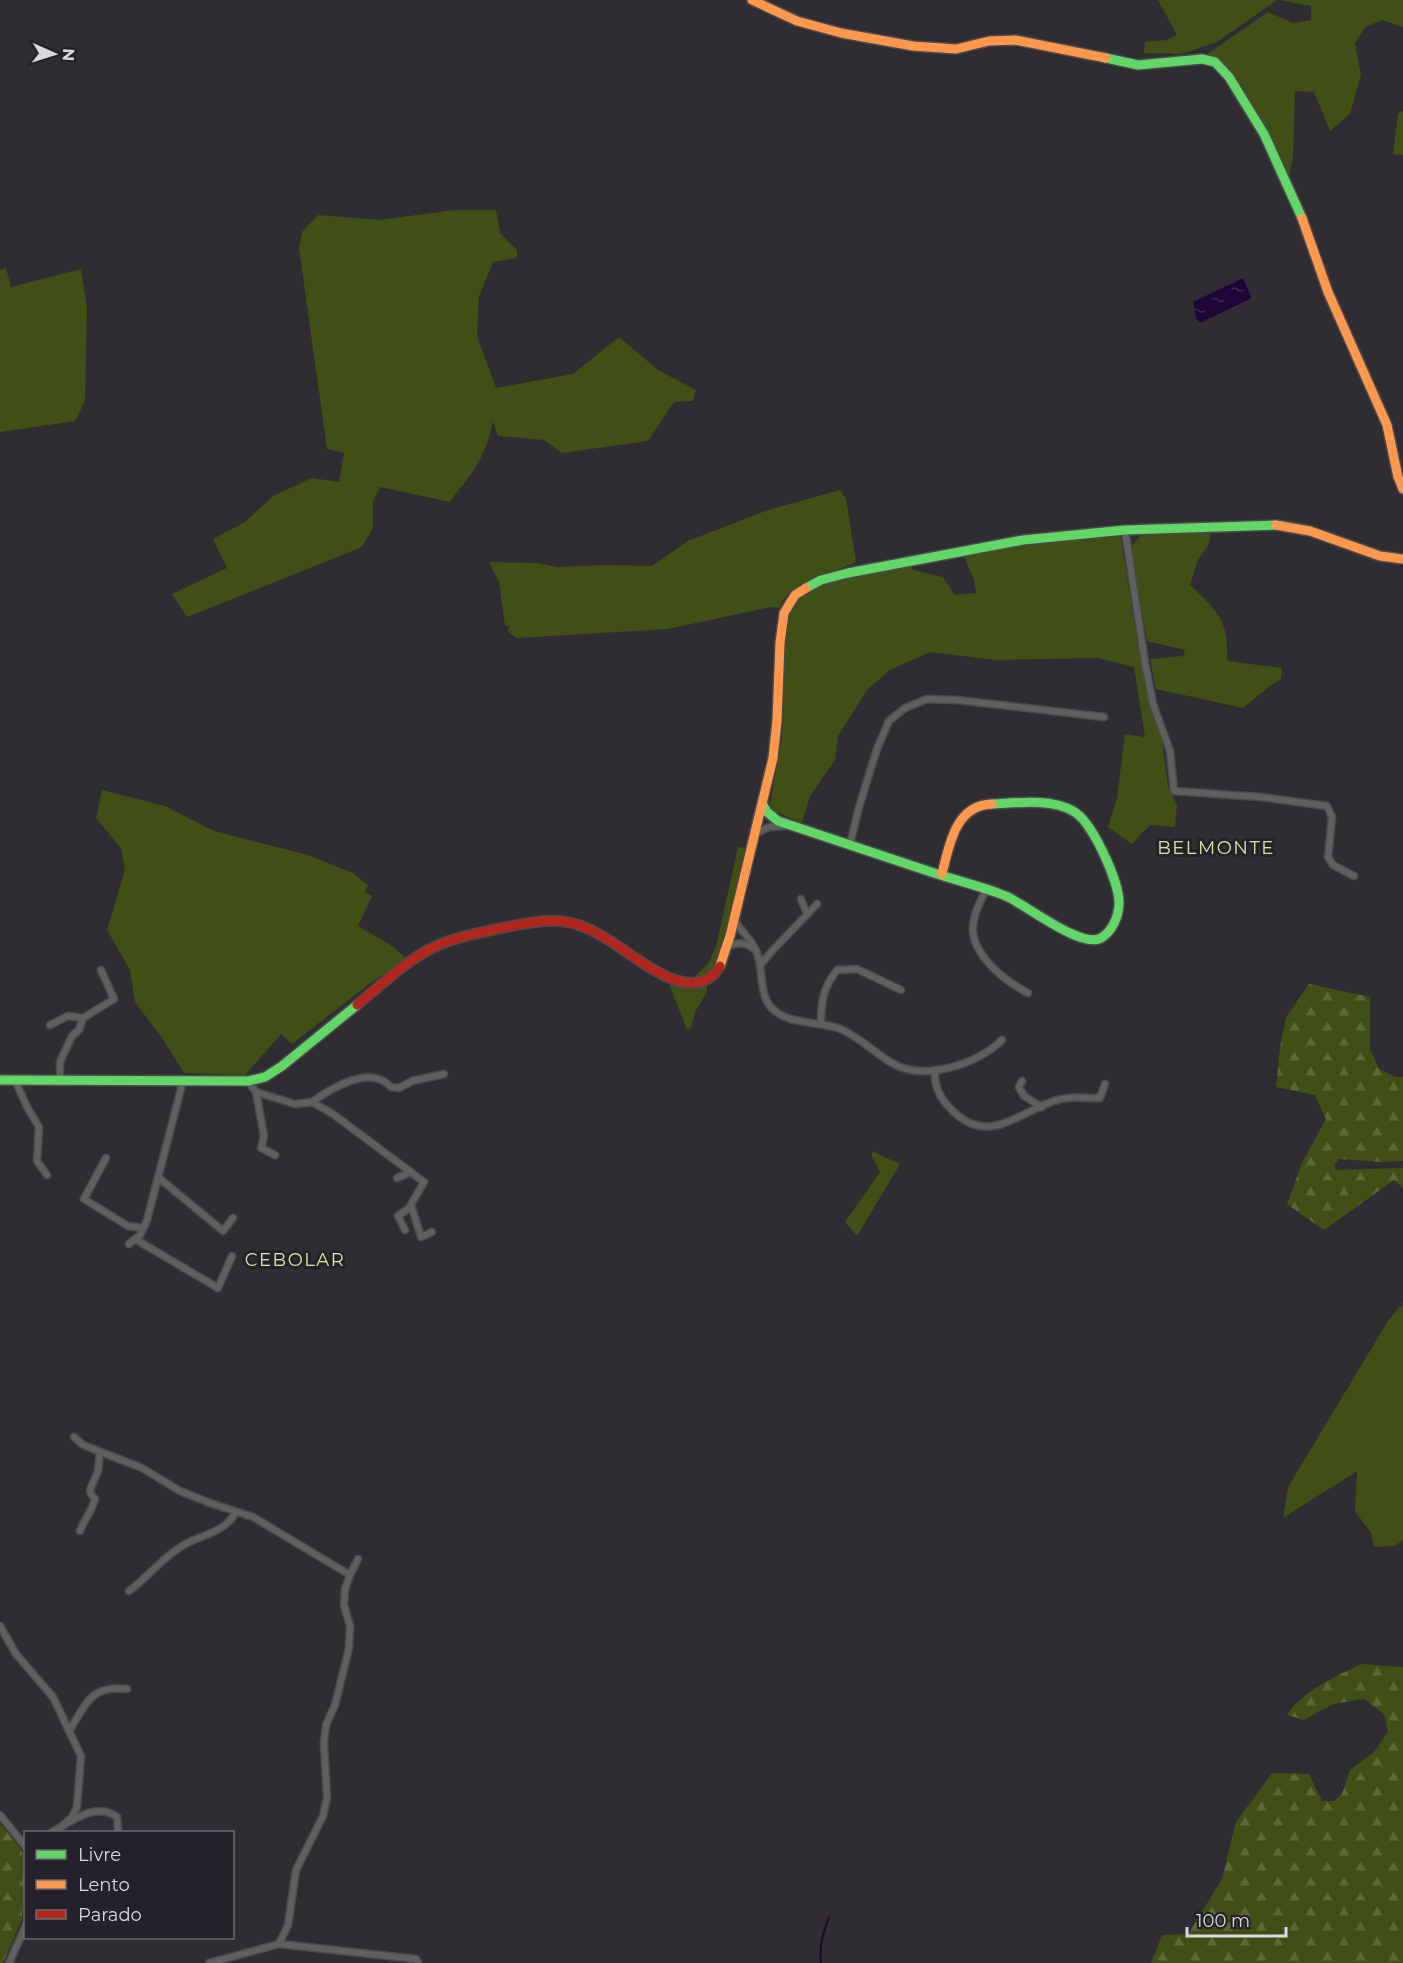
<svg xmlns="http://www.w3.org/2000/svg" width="1403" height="1963" viewBox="0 0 1403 1963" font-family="Montserrat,sans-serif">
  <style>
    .grass { fill: #3f4f15 }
    .forest { fill: url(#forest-firs) }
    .water { fill: url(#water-ripples) }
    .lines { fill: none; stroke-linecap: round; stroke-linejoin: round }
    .stream { stroke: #1f0537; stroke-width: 2 }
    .street-casing { stroke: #4b494d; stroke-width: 9 }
    .fast-casing { stroke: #4b494d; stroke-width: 12 }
    .slow-casing { stroke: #4b494d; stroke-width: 12 }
    .jam-casing { stroke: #4b494d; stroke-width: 12 }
    .street { stroke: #5f5f5e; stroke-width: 6 }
    .fast { stroke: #63d668; stroke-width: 9 }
    .slow { stroke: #ff974d; stroke-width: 9 }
    .jam { stroke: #b3261e; stroke-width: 9 }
    .labels { text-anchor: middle; stroke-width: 6; stroke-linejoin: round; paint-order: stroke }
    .neighbourhood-label { font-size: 18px; letter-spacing: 1.5px; fill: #d1eaa0; stroke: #25212a }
  </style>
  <defs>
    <pattern id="forest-firs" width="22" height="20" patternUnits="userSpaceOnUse" patternTransform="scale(1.5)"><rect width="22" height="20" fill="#3f4f15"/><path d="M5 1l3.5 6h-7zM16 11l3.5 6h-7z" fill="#5a6837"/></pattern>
    <pattern id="water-ripples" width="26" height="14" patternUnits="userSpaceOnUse" patternTransform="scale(1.5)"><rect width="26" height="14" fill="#1f0537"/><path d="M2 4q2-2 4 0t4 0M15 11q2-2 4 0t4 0" fill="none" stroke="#3f2954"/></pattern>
  </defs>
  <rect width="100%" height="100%" fill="#2f2d32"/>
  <g class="grass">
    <path d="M1158 0H1277L1217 42 1181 54 1144 53 1145 42 1167 40 1177 35Z"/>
    <path d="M1279 0H1403V27L1382 20 1365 27 1355 43 1361 75 1350 114 1330 131 1314 92 1295 91 1293 157 1289 176 1268 132 1224 65 1206 55 1268 12 1293 23 1311 20V6Z"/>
    <path d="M1403 111V155L1393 154 1398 114Z"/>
    <path d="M455 210H496L500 233 517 250V258L493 262 479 296 477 336 496 388 573 374 619 337 658 370 696 390 693 401 674 402 648 441 562 453 544 440 498 436 493 421C490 438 483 456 473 471 466 482 457 491 450 502L380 487 373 502V528L362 547 187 617 172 594 227 568 213 539 245 522 273 496 312 478 339 482 344 453 327 449 299 248 302 232 318 215 379 220Z"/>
    <path d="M6 268 11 287 81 269 87 308 85 401 75 421 0 432V270Z"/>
    <path d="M840 490 846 499 856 562C834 572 787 584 779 608L771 607 668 629 517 638 508 632 509 626H505L499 582 489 562 537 563 558 567 606 565 652 566 688 541 768 510Z"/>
    <path d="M1208 529 1211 533 1208 546 1198 560 1190 585C1218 612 1229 620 1227 661L1282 668 1281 679 1271 685 1243 708 1156 689 1150 659 1183 656 1185 650 1147 641 1131 547 1141 535Z"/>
    <path d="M1115 534 1121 538 1139 653 1149 701 1162 741 1168 787 1177 805 1175 827 1150 825 1132 844 1108 827 1117 798 1125 734 1145 737 1134 667 1098 658 996 660 930 652 890 670 867 690 838 736 835 760 810 796 802 823 774 811 770 804C774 778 781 752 783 727 786 698 779 619 797 599 816 579 883 570 911 565L913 570 943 577 955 595 976 593 974 580 963 554 1069 538Z"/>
    <path d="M102 790 165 806 214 831 308 855 353 873 368 885 365 892 372 896 358 926 392 946 407 959 372 982 292 1044 281 1034 245 1075 184 1073 162 1038 135 1002 130 970 107 930 125 870 121 848 96 818Z"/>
    <path d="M738 847 747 848C742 873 728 956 714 971 707 978 701 978 692 979L708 964 716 947Z"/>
    <path d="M669 984 694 989 707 985V992L695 1012 691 1028 687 1029Z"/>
    <path d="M872 1151 900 1164 857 1236 845 1222 880 1172 872 1157Z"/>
    <path d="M1403 1303V1540L1395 1546 1374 1547 1371 1533 1355 1511 1357 1471 1283 1518 1288 1487 1388 1321Z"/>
  </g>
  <g class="forest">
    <path d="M1309 984 1370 997V1049L1379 1069 1396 1077H1403V1161L1380 1162 1339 1159 1334 1165 1337 1170 1403 1168V1188L1394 1180 1324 1230 1287 1204 1302 1163 1326 1119 1315 1095 1276 1087 1280 1047 1286 1017Z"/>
    <path d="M1361 1664 1403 1667V1963H1151L1162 1935 1188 1934 1222 1879 1236 1822 1272 1773 1309 1774 1322 1801H1334L1342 1794 1350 1770 1375 1751 1388 1732 1384 1714 1364 1699 1333 1704 1304 1720 1287 1715C1300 1692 1337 1676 1361 1664Z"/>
    <path d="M0 1823 22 1851 25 1871 22 1919 3 1963H0Z"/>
  </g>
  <path class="water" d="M1243 278 1251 296 1250 299 1200 323 1196 318 1193 302Z"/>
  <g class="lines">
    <path class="stream" d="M821 1963C819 1946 823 1933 829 1917"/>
    <g class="street-casing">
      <g id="street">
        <path d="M1125 530 1145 663 1153 704 1170 751 1174 791 1261 797 1327 806 1332 817 1328 857 1333 865 1354 876"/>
        <path d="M755 834 769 827 786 826"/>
        <path d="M850 845 859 807 877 749 889 721 905 708 927 699 957 700 1104 717"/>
        <path d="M986 890C980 901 974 913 973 926 971 955 1005 981 1028 993"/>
        <path d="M801 899 807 914"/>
        <path d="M734 919C740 931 753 940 757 953 763 968 759 992 770 1006 785 1025 817 1021 838 1028 859 1036 873 1052 892 1063 924 1082 977 1064 1002 1040"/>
        <path d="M727 947C736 942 746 942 754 949"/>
        <path d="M760 965 774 949 817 904"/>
        <path d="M821 1024C821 1001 823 988 837 970L857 969 901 990"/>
        <path d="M50 1025 68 1016 83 1018"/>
        <path d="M935 1070C934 1084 939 1097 949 1107 990 1153 1024 1104 1067 1098 1078 1097 1089 1098 1100 1098L1105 1084"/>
        <path d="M15 1080 27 1107 39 1127 37 1161 47 1175"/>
        <path d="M60 1081V1062L72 1036 79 1030 83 1018 114 999 101 970"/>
        <path d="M248 1081 256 1092 295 1104 312 1102 333 1114 424 1182 409 1208 398 1216 405 1230"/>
        <path d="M1022 1081 1019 1087 1024 1096 1042 1107"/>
        <path d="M256 1092 264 1136 261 1148 275 1155"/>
        <path d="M312 1102C332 1088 370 1064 391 1087L399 1088 412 1081 444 1074"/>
        <path d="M106 1158 84 1199 128 1226 143 1228"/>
        <path d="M159 1178 223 1231 233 1218"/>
        <path d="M397 1178 411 1172"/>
        <path d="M411 1205 421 1237 432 1232"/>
        <path d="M135 1239 218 1288 232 1256"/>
        <path d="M129 1244 140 1235 147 1220 183 1081"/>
        <path d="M74 1437 83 1445 142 1468 180 1491 210 1503 253 1517 350 1575 358 1559"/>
        <path d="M80 1531C84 1520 92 1511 95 1499L91 1494 90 1490 98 1471 100 1452"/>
        <path d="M129 1591C148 1577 162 1558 182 1546 201 1534 224 1534 236 1512"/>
        <path d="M0 1626 16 1654 53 1697 81 1756 77 1807 72 1817 61 1827"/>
        <path d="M69 1731C87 1703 90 1685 127 1689"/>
        <path d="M0 1815 26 1847"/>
        <path d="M52 1832C71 1822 96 1801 117 1817L118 1832"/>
        <path d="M279 1944 416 1959 418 1963"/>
        <path d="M9 1963 26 1925"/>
        <path d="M209 1963 279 1944 288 1925 296 1870 323 1816 327 1798 324 1743 326 1725 335 1705 349 1648 350 1626 344 1605 345 1589 350 1575"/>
      </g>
    </g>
    <g class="fast-casing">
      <g id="fast">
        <path d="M1106 58 1138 65 1202 59 1215 62 1229 77 1264 134 1302 218"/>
        <path d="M806 588 821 580 848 573 1023 540 1125 530 1276 525"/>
        <path d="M763 805 767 812 778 821C830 838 882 856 934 873 958 881 985 887 1008 897 1027 906 1082 949 1101 938 1113 931 1119 915 1119 903 1119 881 1092 821 1073 811 1050 798 1017 803 992 804"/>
        <path d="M0 1080 248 1081 265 1077 282 1066 357 1005"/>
      </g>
    </g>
    <g class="slow-casing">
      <g id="slow">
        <path d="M752 0 797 21 841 33 913 46 956 49 989 41 1015 40 1106 58"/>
        <path d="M1302 218 1328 292 1387 425 1398 477 1403 489"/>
        <path d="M1276 525 1310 531 1380 556 1403 559"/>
        <path d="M942 874C949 846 955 805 992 804"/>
        <path d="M720 966 730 936 773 758 777 721 780 643 784 613 795 595 806 588"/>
      </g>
    </g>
    <g class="jam-casing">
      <path id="jam" d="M357 1005C380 986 407 960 434 947 455 936 536 919 559 921 574 922 589 928 602 936 632 952 692 1012 720 966"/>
    </g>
    <use href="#street" class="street"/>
    <use href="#fast" class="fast"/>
    <use href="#slow" class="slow"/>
    <use href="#jam" class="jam"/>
  </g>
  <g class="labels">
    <g class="neighbourhood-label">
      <text x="1216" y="854">BELMONTE</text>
      <text x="295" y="1266">CEBOLAR</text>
    </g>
  </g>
  <rect x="24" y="1831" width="210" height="108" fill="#25212a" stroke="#6e6b72" stroke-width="1.5"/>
  <rect x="36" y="1850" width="30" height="9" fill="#63d668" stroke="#6e6b72" stroke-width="1.5"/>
  <text x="78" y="1861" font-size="18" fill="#dbd9df">Livre</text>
  <rect x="36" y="1880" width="30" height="9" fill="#ff974d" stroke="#6e6b72" stroke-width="1.5"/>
  <text x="78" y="1891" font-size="18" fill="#dbd9df">Lento</text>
  <rect x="36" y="1910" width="30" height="9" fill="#b3261e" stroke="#6e6b72" stroke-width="1.5"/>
  <text x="78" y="1921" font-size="18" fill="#dbd9df">Parado</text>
  <g transform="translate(54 54) rotate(93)" stroke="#25212a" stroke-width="4.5" paint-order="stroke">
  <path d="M0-4.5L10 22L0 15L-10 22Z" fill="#dbd9df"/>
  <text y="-9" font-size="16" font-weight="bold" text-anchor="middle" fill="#dbd9df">N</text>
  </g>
  <path d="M1187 1927v9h99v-9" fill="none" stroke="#dbd9df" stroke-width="3"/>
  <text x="1196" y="1927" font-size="18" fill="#dbd9df" stroke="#25212a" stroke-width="4.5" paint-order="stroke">100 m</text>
</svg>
